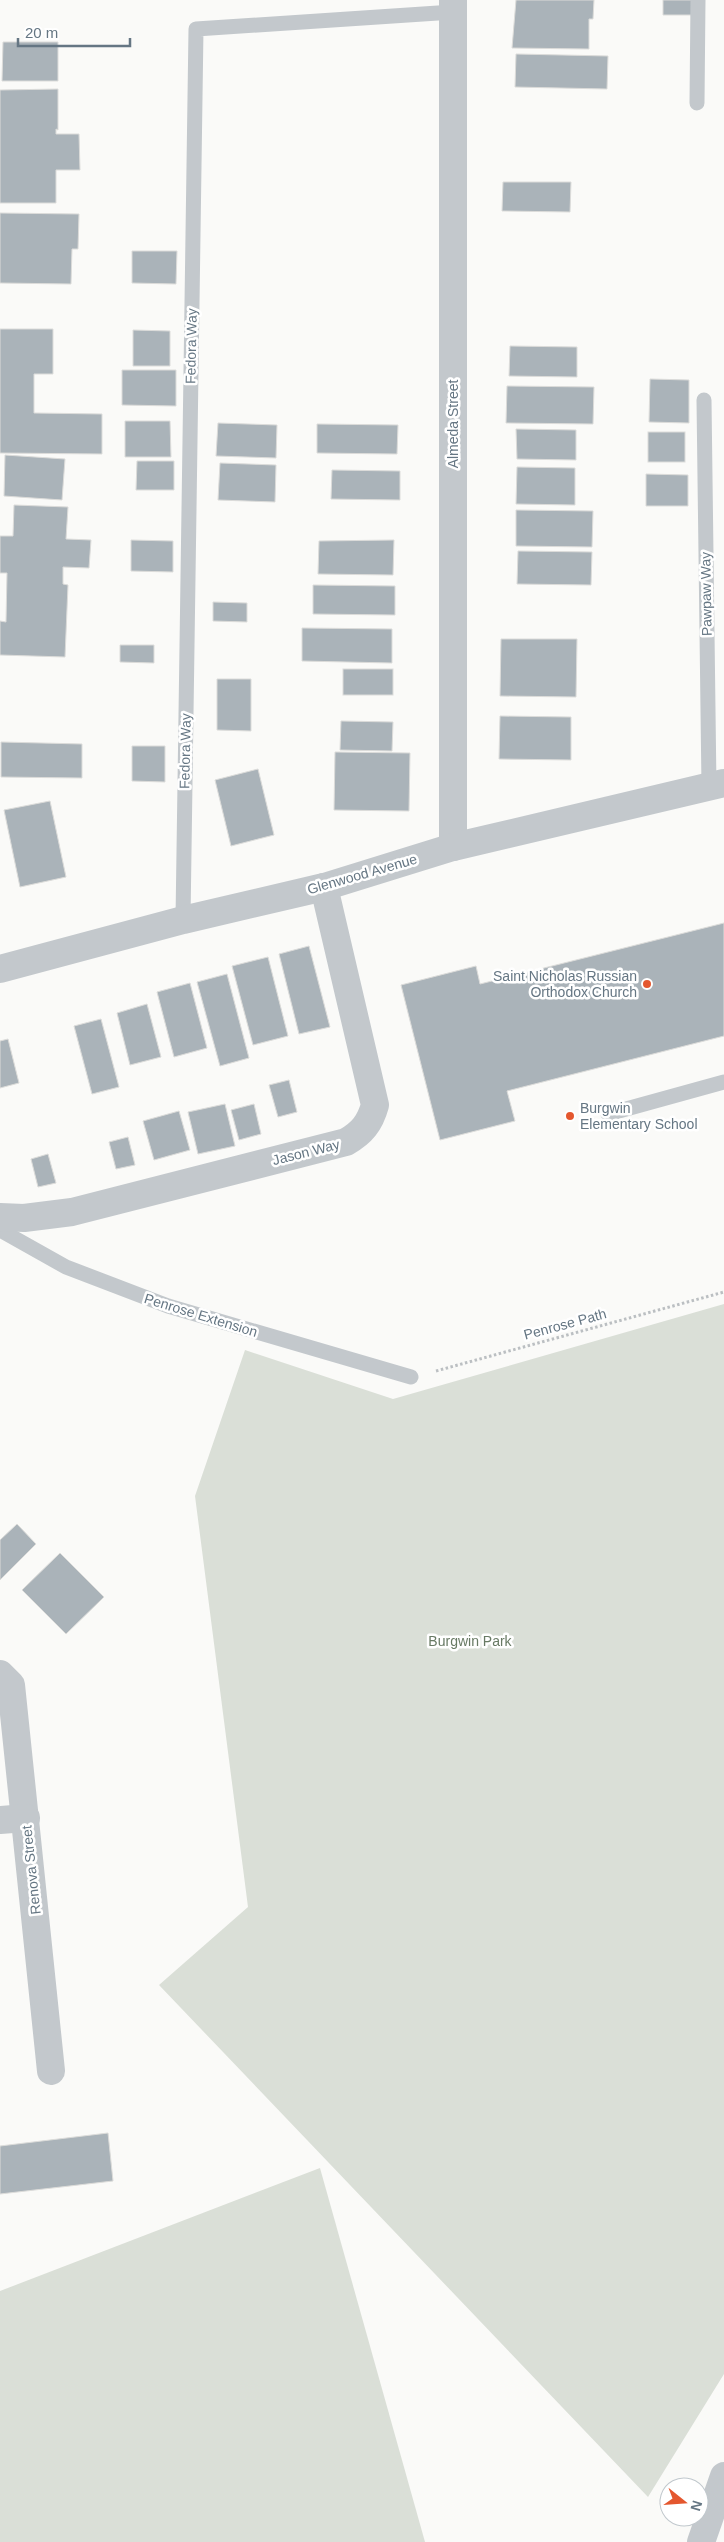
<svg xmlns="http://www.w3.org/2000/svg" width="724" height="2542" viewBox="0 0 724 2542" font-family="Arial,sans-serif">
  <style>
    .green { fill: #dadfd7 }
    .building { fill: #aab3b9; stroke: #dcdcda }
    .lines { fill: none; stroke-linecap: round; stroke-linejoin: round }
    .path { stroke: #bbbfc2; stroke-width: 3; stroke-dasharray: 2.5 2.5; stroke-linecap: butt }
    .service { stroke: #c3c8cc; stroke-width: 15 }
    .minor { stroke: #c3c8cc; stroke-width: 28 }
    .tertiary { stroke: #c3c8cc; stroke-width: 28 }
    .poi-dot { fill: #e4572e; stroke: #fff; stroke-width: 2 }
    .labels { text-anchor: middle; stroke-width: 5; stroke-linejoin: round; paint-order: stroke }
    .street-label { font-size: 14px; fill: #657683; stroke: #fff }
    .poi-label { font-size: 14px; fill: #657683; stroke: #fff; text-anchor: end }
    .park-label { font-size: 14px; fill: #687a64; stroke: #fff }
  </style>
  <rect width="100%" height="100%" fill="#fafaf8"/>
  <g class="green">
    <path d="M724 1304V2374L648 2497 159 1985 248 1907 195 1496 245 1350 393 1399Z"/>
    <path d="M320 2168 425 2542H0V2291Z"/>
  </g>
  <g class="building">
    <path d="M516 0H594L593 19H589V49L512 48Z"/>
    <path d="M663 0H696L695 15H663Z"/>
    <path d="M3 42H58V81H2Z"/>
    <path d="M516 54 608 56 607 89 515 87Z"/>
    <path d="M58 89V130L56 129V134H79L80 170H56V203H0V90Z"/>
    <path d="M503 182H571L570 212 502 211Z"/>
    <path d="M0 213 79 214 78 249H72L71 284 0 283Z"/>
    <path d="M132 251H177L176 284 132 283Z"/>
    <path d="M0 329H53V374H34V413L102 414V454L0 453Z"/>
    <path d="M133 330 170 331V366H133Z"/>
    <path d="M510 346 577 347V377L509 376Z"/>
    <path d="M122 370H176V406L122 405Z"/>
    <path d="M650 379 689 380V423L649 422Z"/>
    <path d="M507 386 594 387 593 424 506 423Z"/>
    <path d="M125 421H170L171 457H125Z"/>
    <path d="M218 423 277 425 276 458 216 456Z"/>
    <path d="M317 424 398 425 397 454 317 453Z"/>
    <path d="M516 429 576 430V460L517 459Z"/>
    <rect x="648" y="432" width="37" height="30"/>
    <path d="M5 455 65 459 62 500 4 496Z"/>
    <path d="M137 461H174V490H136Z"/>
    <path d="M220 463 276 465 275 502 218 500Z"/>
    <path d="M517 467 575 468V505L516 504Z"/>
    <path d="M332 470 400 471V500L331 499Z"/>
    <path d="M646 474 688 475V506H646Z"/>
    <path d="M14 505 68 507 66 539 91 540 89 568 63 567V584L68 585 65 657 0 655V621L6 622 7 573H0V536H13Z"/>
    <path d="M516 510 593 511 592 547 516 546Z"/>
    <path d="M131 540 173 541V572L131 571Z"/>
    <path d="M394 540 393 575 318 574 319 541Z"/>
    <path d="M518 551 592 552 591 585 517 584Z"/>
    <path d="M313 585 395 586V615L313 614Z"/>
    <path d="M213 602 247 603V622L213 621Z"/>
    <path d="M302 628 392 629V663L302 661Z"/>
    <path d="M501 639H577L576 697 500 696Z"/>
    <path d="M120 645H154V663L120 662Z"/>
    <rect x="343" y="669" width="50" height="26"/>
    <path d="M217 679H251V731L217 730Z"/>
    <path d="M500 716 571 717V760L499 759Z"/>
    <path d="M341 721 393 722 392 751 340 750Z"/>
    <path d="M1 742 82 744V778L1 777Z"/>
    <path d="M132 746H165V782L132 781Z"/>
    <path d="M335 752 410 753 409 811 334 810Z"/>
    <path d="M258 769 274 835 231 846 215 780Z"/>
    <path d="M50 801 66 877 20 887 4 810Z"/>
    <path d="M724 923V1036L507 1091 515 1121 440 1140 401 985 476 966 480 984Z"/>
    <path d="M309 946 330 1027 299 1034 279 954Z"/>
    <path d="M268 957 288 1036 253 1045 232 966Z"/>
    <path d="M227 974 249 1058 220 1066 197 982Z"/>
    <path d="M190 983 207 1048 174 1057 157 992Z"/>
    <path d="M147 1004 161 1057 130 1065 117 1013Z"/>
    <path d="M101 1019 119 1087 92 1094 74 1026Z"/>
    <path d="M8 1039 19 1083 0 1088V1041Z"/>
    <path d="M289 1080 297 1112 278 1117 269 1085Z"/>
    <path d="M225 1104 235 1146 198 1154 188 1112Z"/>
    <path d="M254 1104 261 1134 239 1140 231 1110Z"/>
    <path d="M179 1111 190 1150 154 1160 143 1121Z"/>
    <path d="M128 1137 135 1165 116 1169 109 1142Z"/>
    <path d="M48 1154 56 1183 38 1187 31 1159Z"/>
    <path d="M17 1524 36 1544 0 1580V1540Z"/>
    <path d="M60 1553 104 1597 66 1634 22 1590Z"/>
    <path d="M108 2133 113 2181 0 2194V2146Z"/>
  </g>
  <g class="lines">
    <path class="path" d="M436 1371 724 1292"/>
    <g class="service">
      <path d="M697 103 698 0"/>
      <path d="M704 400 709 787"/>
      <path d="M183 920 196 29 453 12"/>
      <path d="M608 1114 724 1082"/>
      <path d="M0 1230 66 1267 168 1306 411 1377"/>
    </g>
    <g class="minor">
      <path d="M453 0V847"/>
      <path d="M0 969 183 920 324 887 453 847 724 783"/>
      <path d="M0 1217 24 1218 72 1212 346 1142C362 1133 370 1123 375 1105L324 887"/>
      <path d="M0 1674 11 1685 51 2071"/>
      <path d="M0 1820 26 1818"/>
    </g>
    <path class="tertiary" d="M701 2542 724 2476"/>
  </g>
  <g class="poi-dot">
    <circle cx="647" cy="984" r="5"/>
    <circle cx="570" cy="1116" r="5"/>
  </g>
  <g class="labels">
    <g class="street-label">
      <text transform="translate(191 346) rotate(-89)" y="5">Fedora Way</text>
      <text transform="translate(453 424) rotate(-90)" y="5">Almeda Street</text>
      <text transform="translate(706 594) rotate(-91)" y="5">Pawpaw Way</text>
      <text transform="translate(185 751) rotate(-89)" y="5">Fedora Way</text>
      <text transform="translate(362 874) rotate(-16)" y="5">Glenwood Avenue</text>
      <text transform="translate(306 1152) rotate(-14)" y="5">Jason Way</text>
      <text transform="translate(201 1315) rotate(17)" y="5">Penrose Extension</text>
      <text transform="translate(565 1324) rotate(-15)" y="5">Penrose Path</text>
      <text transform="translate(31 1870) rotate(-96)" y="5">Renova Street</text>
    </g>
    <g class="poi-label">
      <text x="637" y="981">Saint Nicholas Russian<tspan x="637" dy="16">Orthodox Church</tspan></text>
      <text x="580" y="1113" text-anchor="start">Burgwin<tspan x="580" dy="16">Elementary School</tspan></text>
    </g>
    <g class="park-label">
      <text x="470" y="1646">Burgwin Park</text>
    </g>
  </g>
  <g transform="translate(684 2502) rotate(107)"><circle r="24" fill="#ffffff" stroke="#c1c8cd"/>
  <path d="M0-4L9 19L0 12L-9 19Z" fill="#e4572e"/>
  <text y="-8" font-size="14" font-weight="bold" text-anchor="middle" fill="#657683">N</text>
  </g>
  <path d="M18 38v8h112v-8" fill="none" stroke="#657683" stroke-width="2.5"/>
  <text x="25" y="38" font-size="15" fill="#657683" stroke="#ffffff" stroke-width="4" paint-order="stroke">20 m</text>
</svg>
